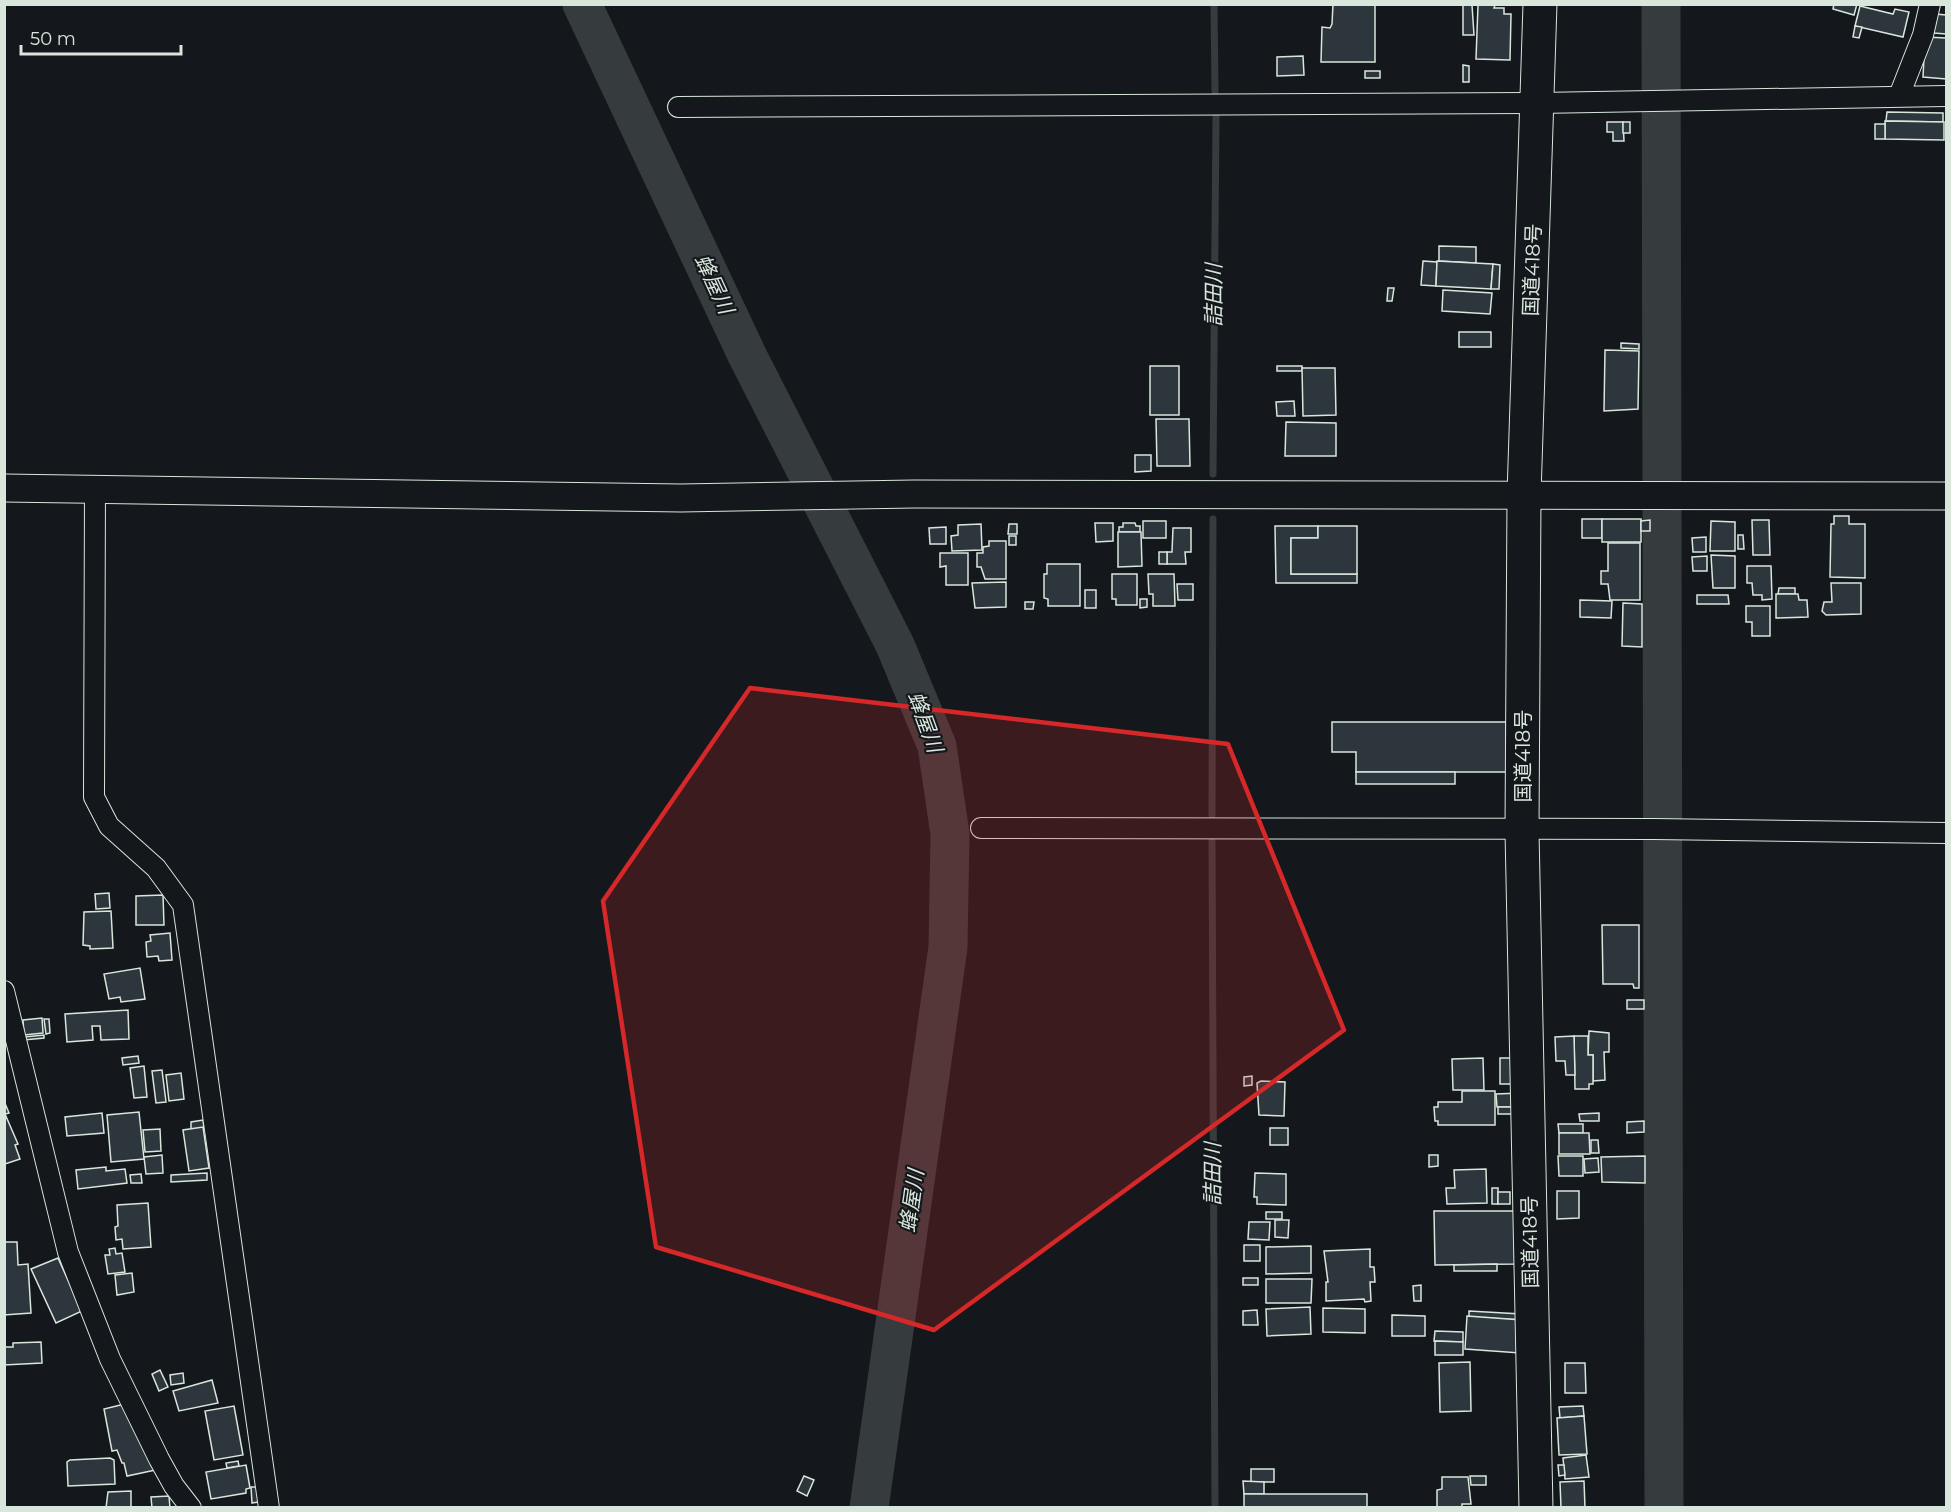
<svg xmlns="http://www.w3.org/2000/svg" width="1951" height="1512" viewBox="0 0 1951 1512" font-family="Montserrat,'Noto Sans JP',sans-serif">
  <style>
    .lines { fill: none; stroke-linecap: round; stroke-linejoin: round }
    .stream { stroke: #363b3e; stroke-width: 7 }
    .river { stroke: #363b3e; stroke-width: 39 }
    .building { fill: #2c363c; stroke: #d8e6dc; stroke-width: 1.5 }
    .street-casing { stroke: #d8e6dc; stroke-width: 22 }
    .secondary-casing { stroke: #d8e6dc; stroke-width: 29 }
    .highway-casing { stroke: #d8e6dc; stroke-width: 35 }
    .street { stroke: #14181c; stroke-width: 20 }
    .secondary { stroke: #14181c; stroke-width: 27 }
    .highway { stroke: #14181c; stroke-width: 33 }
    .marked { fill: #d62828; fill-opacity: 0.2; stroke: #d62828; stroke-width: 4.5; stroke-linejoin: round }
    .labels { text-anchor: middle; stroke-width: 4.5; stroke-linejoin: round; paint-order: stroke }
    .street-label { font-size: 20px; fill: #d8e6dc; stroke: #14181c }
    .water-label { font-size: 21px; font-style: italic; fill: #d8e6dc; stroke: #14181c }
  </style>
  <rect width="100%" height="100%" fill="#14181c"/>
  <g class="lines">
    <g class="stream">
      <path d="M1214 4 1215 91"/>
      <path d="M1213 474 1216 116"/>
      <path d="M1212 815 1213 519"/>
      <path d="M1212 841 1215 1508"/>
    </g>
    <g class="river">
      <path d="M582 4 747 355 895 645 937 746 950 834 948 947 869 1508"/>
      <path d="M1661 4 1664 1508"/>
    </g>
  </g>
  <g class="building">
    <path d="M1333 4H1375V62H1321L1322 27 1330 28 1332 24Z"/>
    <path d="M1834 4H1857L1854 15 1833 9Z"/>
    <path d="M1463 5H1472L1474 35H1463Z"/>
    <path d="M1478 5H1495L1494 8H1504V14H1511L1510 60 1476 59Z"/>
    <path d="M1860 6 1893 14 1895 9 1909 12 1903 37 1855 26Z"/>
    <path d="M1935 14 1946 15V34L1934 33Z"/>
    <path d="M1855 26 1862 27 1859 38 1853 37Z"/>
    <path d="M1925 37 1946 38V79L1923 77Z"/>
    <path d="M1303 56 1304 75 1277 76V57Z"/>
    <path d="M1463 65 1469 66V82H1463Z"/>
    <rect x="1365" y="71" width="15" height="7"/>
    <path d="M1887 112 1943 113V122L1886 121Z"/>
    <path d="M1885 121 1944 122V140L1885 139Z"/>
    <path d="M1607 122H1623L1624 141H1613V132H1607Z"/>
    <rect x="1623" y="122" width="7" height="11"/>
    <rect x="1875" y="124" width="10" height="15"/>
    <path d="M1439 246 1476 247V263L1439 261Z"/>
    <path d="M1423 261 1437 262 1436 286 1421 285Z"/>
    <path d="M1437 261 1493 264 1491 289 1436 286Z"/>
    <path d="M1493 264 1500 265 1499 289H1491Z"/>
    <path d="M1388 288H1394L1392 301H1387Z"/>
    <path d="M1443 290 1492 293 1490 314 1442 311Z"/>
    <rect x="1459" y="332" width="32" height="15"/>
    <path d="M1621 343 1639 344V349L1621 348Z"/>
    <path d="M1605 350 1639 351 1638 409 1604 411Z"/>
    <rect x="1150" y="366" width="29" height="49"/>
    <rect x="1277" y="366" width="25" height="5"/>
    <path d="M1302 368H1335L1336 415 1303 416Z"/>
    <path d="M1294 401 1295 416H1277L1276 402Z"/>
    <path d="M1156 419H1189L1190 466H1157Z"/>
    <path d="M1286 422 1336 423V456H1285Z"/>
    <path d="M1135 455H1151V471L1135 472Z"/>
    <path d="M1834 516H1849V524H1865V578L1830 577 1831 524H1834Z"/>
    <rect x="1582" y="519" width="20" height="19"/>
    <rect x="1602" y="519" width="39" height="23"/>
    <path d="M1650 520V531H1641V521Z"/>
    <path d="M1752 520H1769L1770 555H1753Z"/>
    <rect x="1143" y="521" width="23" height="17"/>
    <path d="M1711 521 1735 522V551H1710Z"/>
    <path d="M1095 523H1113V541L1096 542Z"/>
    <path d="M1123 523H1135L1136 526H1140V532H1119V527H1123Z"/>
    <path d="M981 524 982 550 952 551 951 536 958 535V525Z"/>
    <path d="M1009 524H1017V534H1008Z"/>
    <path d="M1275 526H1318V538H1291V574H1357V583H1276Z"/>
    <path d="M1318 526H1357V574H1291V538H1318Z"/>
    <path d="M946 527V544H930L929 528Z"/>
    <path d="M1173 528H1191V552H1185L1186 564H1167V552H1172Z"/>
    <path d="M1118 532H1141L1142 566 1118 567Z"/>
    <path d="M1738 535H1743L1744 549H1738Z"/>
    <rect x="1009" y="536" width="7" height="9"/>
    <path d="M1706 537V552H1693L1692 538Z"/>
    <path d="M989 541H1006V579H985L981 567H977V553H983V547L989 546Z"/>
    <path d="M1608 543H1640V600H1610L1608 584H1601V571H1608Z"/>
    <rect x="1159" y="552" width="8" height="12"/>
    <path d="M940 553H968V585H946V566L940 567Z"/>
    <path d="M1711 555 1735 556V588H1713Z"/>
    <path d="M1707 556V571H1693L1692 557Z"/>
    <path d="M1047 564H1080V606H1048V599L1044 598V574H1047Z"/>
    <path d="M1747 566H1771L1772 599 1762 600V595H1753L1752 583H1747Z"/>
    <path d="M1112 574H1137V605H1116V599H1112Z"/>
    <path d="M1148 574H1174L1175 606H1153V594H1149Z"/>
    <path d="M1006 582V607L975 608 972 583Z"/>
    <path d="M1831 583H1861V614L1826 615 1822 611 1824 602H1832Z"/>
    <path d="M1177 584H1193V600H1178Z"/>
    <path d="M1779 588H1795V594H1778Z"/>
    <rect x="1085" y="590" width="11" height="18"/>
    <path d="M1776 594H1798L1799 600H1807L1808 617 1776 618Z"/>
    <path d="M1697 595H1728L1729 604H1697Z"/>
    <path d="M1140 599H1147V607L1140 608Z"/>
    <path d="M1580 600 1612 601 1611 618 1580 617Z"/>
    <path d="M1025 602H1034L1033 609H1025Z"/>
    <path d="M1623 603 1642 604V647L1622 646Z"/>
    <path d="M1746 606H1770V636H1752V622H1746Z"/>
    <path d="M1332 722H1506V772H1356V752H1332Z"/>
    <rect x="1356" y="772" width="99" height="12"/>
    <path d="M109 893 110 908 96 909 95 894Z"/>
    <path d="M163 895 164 925H136V896Z"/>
    <path d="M111 911 113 948 90 949V946L83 945 84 912Z"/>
    <path d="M1602 925H1639V988H1634L1633 984H1603Z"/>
    <path d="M170 933 172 960 159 961 158 956 147 957 146 942 151 941 150 935Z"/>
    <path d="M140 968 145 999 121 1002 120 997 109 999 104 974Z"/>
    <rect x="1627" y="1000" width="17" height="9"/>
    <path d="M128 1010 129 1039 101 1040 100 1026H92L93 1040 67 1042 65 1014Z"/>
    <path d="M42 1018 43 1033 24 1035 23 1020Z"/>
    <path d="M44 1019H49L50 1033 46 1034Z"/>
    <path d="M1589 1031 1609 1033V1052H1604L1605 1080 1593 1081V1055H1588Z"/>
    <path d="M44 1035V1038L24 1040V1037Z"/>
    <path d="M1574 1036H1588V1055H1593V1084H1589V1089H1575Z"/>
    <path d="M1574 1036 1575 1075H1566L1565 1061H1556L1555 1037Z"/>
    <path d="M138 1056 139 1063 123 1065 122 1058Z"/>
    <path d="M1483 1058 1484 1090H1453L1452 1059Z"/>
    <path d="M1500 1058H1519L1518 1084H1500Z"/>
    <path d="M144 1066 147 1097 134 1098 130 1068Z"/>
    <path d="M162 1070 166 1102 156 1103 152 1071Z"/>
    <path d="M181 1073 184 1099 169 1101 166 1075Z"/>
    <path d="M1252 1076V1085L1244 1086V1077Z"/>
    <path d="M1261 1081 1285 1082 1284 1116 1259 1115 1257 1083Z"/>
    <path d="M1462 1091H1495V1125H1438V1121H1435L1434 1107H1438V1102H1462Z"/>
    <path d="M1521 1093V1107H1497L1496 1094Z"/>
    <path d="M4 1101 9 1113 5 1114 18 1144 15 1145 20 1159 5 1164Z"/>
    <rect x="1498" y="1107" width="16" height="7"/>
    <path d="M139 1112 144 1159 111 1162 107 1115Z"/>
    <path d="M102 1113 104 1133 67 1136 65 1117Z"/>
    <path d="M1599 1113V1121H1580L1579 1114Z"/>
    <path d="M203 1120 204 1128 191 1129V1122Z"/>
    <path d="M1644 1121V1132L1627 1133V1122Z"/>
    <path d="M1558 1124H1583V1133H1559Z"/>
    <path d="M203 1127 209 1168 189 1171 183 1130Z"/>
    <rect x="1270" y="1128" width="18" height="17"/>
    <path d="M160 1129 161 1151 145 1152 143 1130Z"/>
    <path d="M1559 1133H1589L1590 1154H1559Z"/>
    <path d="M1591 1140H1598L1599 1153H1591Z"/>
    <path d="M162 1155 163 1173 146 1174 144 1157Z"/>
    <path d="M1429 1155H1438V1166L1429 1167Z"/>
    <path d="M1558 1156H1583V1176H1559Z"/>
    <path d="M1645 1156V1183L1602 1182 1601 1157Z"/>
    <path d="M1598 1158 1599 1172 1585 1173 1584 1159Z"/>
    <path d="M106 1167V1171L125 1169 127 1183 78 1189 76 1170Z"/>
    <path d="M1486 1169 1487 1203 1447 1204 1446 1188H1455L1454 1170Z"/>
    <path d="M207 1173V1180L171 1182V1175Z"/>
    <path d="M1255 1173 1286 1174V1205L1257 1204V1197H1254Z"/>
    <path d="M141 1174 142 1183H131L130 1175Z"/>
    <rect x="1492" y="1188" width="6" height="16"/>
    <path d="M1557 1191H1579V1218L1557 1219Z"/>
    <rect x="1498" y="1192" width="12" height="12"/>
    <path d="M148 1203 151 1247 123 1249 122 1239 116 1240 115 1227 118 1226 117 1205Z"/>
    <path d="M1434 1211H1515V1264L1435 1265Z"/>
    <rect x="1266" y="1212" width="16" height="7"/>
    <path d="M1275 1220H1289L1288 1238 1275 1237Z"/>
    <path d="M1249 1222H1270L1269 1240 1248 1239Z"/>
    <path d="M4 1242H17L18 1265 28 1264 31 1313 4 1315Z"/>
    <rect x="1244" y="1245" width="16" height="16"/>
    <path d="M1311 1246V1273L1266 1274V1247Z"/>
    <path d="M115 1248 116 1254 122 1253 125 1272 108 1274 105 1255H110L109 1249Z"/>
    <path d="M1370 1249V1267H1374L1375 1282H1370L1371 1301 1365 1302 1364 1299 1326 1301V1282H1328L1324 1251Z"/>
    <path d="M58 1258 82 1311 56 1323 31 1269Z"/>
    <path d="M1497 1264V1271H1454V1265Z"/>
    <path d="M132 1273 134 1292 117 1295 115 1275Z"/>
    <rect x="1243" y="1278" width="15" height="7"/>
    <path d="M1266 1279H1312L1311 1303H1266Z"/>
    <path d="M1421 1285V1301H1414L1413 1286Z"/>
    <path d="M1310 1307 1311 1334 1267 1336 1266 1309Z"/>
    <path d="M1323 1308 1365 1309V1333L1323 1332Z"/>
    <path d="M1257 1310 1258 1325H1243V1311Z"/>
    <path d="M1469 1311 1521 1314V1320L1469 1317Z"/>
    <path d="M1392 1315 1425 1316V1336H1392Z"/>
    <path d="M1467 1316 1522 1320 1520 1353 1465 1349Z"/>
    <path d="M1435 1331 1463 1332V1342L1434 1341Z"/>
    <path d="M1435 1341 1463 1342V1355H1435Z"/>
    <path d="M41 1342 42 1363 4 1365V1347H13V1343Z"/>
    <path d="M1470 1362 1471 1411 1440 1412 1439 1363Z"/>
    <path d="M1565 1363H1585L1586 1393H1565Z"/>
    <path d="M160 1370 168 1387 159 1391 152 1374Z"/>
    <path d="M183 1373 184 1383 171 1385 170 1375Z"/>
    <path d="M212 1380 218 1403 179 1411 173 1391Z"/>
    <path d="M137 1401 165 1468 127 1476 124 1463H122L117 1450 112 1451 104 1409Z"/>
    <path d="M234 1406 243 1455 214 1460 205 1411Z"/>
    <path d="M1583 1406 1584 1416 1560 1418 1559 1407Z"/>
    <path d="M1584 1416 1587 1454 1559 1455 1557 1418Z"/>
    <path d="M1586 1455 1589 1477 1565 1479 1563 1458Z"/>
    <path d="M110 1458 114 1460 115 1484 68 1486 67 1462 70 1460Z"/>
    <path d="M238 1461 239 1466 227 1468 226 1463Z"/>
    <path d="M246 1465 250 1488 246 1489V1493L211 1499 206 1472Z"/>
    <path d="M1558 1465H1564L1565 1475 1559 1476Z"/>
    <rect x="1251" y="1469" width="23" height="13"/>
    <path d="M804 1476 814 1480 807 1496 797 1491Z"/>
    <path d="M1470 1476H1486V1485H1471Z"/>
    <path d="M1442 1477H1468L1471 1504H1462V1508L1437 1507V1490L1442 1489Z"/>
    <path d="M1243 1481 1264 1482V1494H1244Z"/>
    <path d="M1584 1481 1585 1508H1561L1560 1482Z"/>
    <path d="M251 1487H258V1502L252 1503Z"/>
    <path d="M131 1491V1508H106L108 1492Z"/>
    <rect x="1244" y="1494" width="123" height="14"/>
    <path d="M169 1496 170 1508H152L151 1497Z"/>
  </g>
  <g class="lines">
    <g class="street-casing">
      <g id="street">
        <path d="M1899 96 1923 35 1930 4"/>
        <path d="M678 107 1538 103 1946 96"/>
        <path d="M95 489 94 797 109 826 156 868 183 905 269 1508"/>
        <path d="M981 828 1654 829 1946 833"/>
        <path d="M4 991 68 1252 110 1359 159 1459 174 1486 191 1508"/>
      </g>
    </g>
    <g class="secondary-casing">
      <path id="secondary" d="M4 488 681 498 914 494 1946 496"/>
    </g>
    <g class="highway-casing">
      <path id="highway" d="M1536 1508 1522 831 1524 495 1540 4"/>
    </g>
    <use href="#street" class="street"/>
    <use href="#secondary" class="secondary"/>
    <use href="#highway" class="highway"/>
  </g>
  <path class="marked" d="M750 688 1228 744 1344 1030 934 1330 656 1247 603 901Z"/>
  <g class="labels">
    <g class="street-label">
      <text transform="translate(1532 270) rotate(-88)" y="7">国道418号</text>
      <text transform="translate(1523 756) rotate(-90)" y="7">国道418号</text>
      <text transform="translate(1530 1242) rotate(-91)" y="7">国道418号</text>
    </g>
    <g class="water-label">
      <text transform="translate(714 284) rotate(65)" y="7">蜂屋川</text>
      <text transform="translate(1214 295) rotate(-90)" y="7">詰田川</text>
      <text transform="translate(925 722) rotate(70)" y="7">蜂屋川</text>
      <text transform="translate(1213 1174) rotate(-90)" y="7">詰田川</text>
      <text transform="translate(912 1201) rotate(-82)" y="7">蜂屋川</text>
    </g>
  </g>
  <rect width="1951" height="1512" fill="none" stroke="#d8e6dc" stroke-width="12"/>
  <path d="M21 45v9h160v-9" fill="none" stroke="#d8e6dc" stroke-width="3"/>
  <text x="30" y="45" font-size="18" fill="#d8e6dc" stroke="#14181c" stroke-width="4.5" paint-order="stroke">50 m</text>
</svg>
